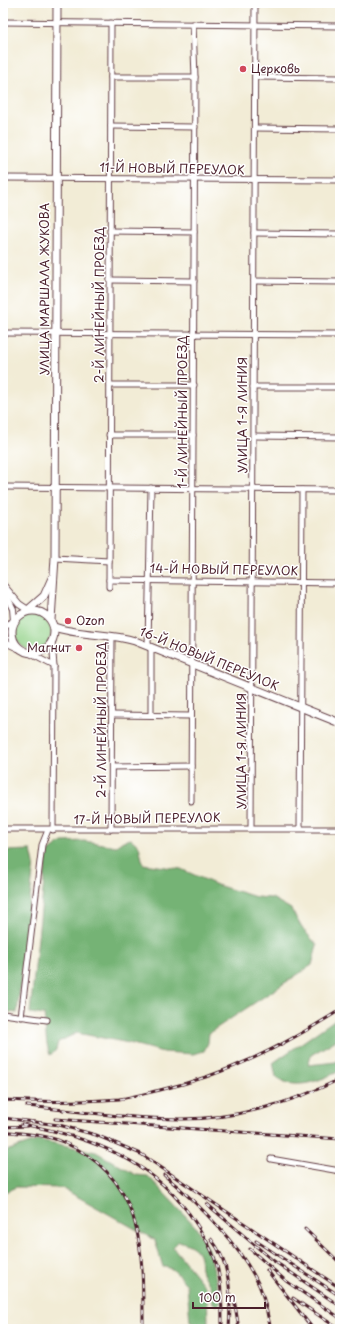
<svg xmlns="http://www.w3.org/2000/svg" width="343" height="1332" viewBox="0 0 343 1332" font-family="'Playpen Sans',sans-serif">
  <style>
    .green { fill: #92d187; stroke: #6e7859 }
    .forest { fill: #75b374; stroke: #606950 }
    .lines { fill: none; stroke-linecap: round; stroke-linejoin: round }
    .minor-casing { stroke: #633e45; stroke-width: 7 }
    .tertiary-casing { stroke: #633e45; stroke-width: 8 }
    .secondary-casing { stroke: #633e45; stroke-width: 9 }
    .minor { stroke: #fff; stroke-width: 5 }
    .tertiary { stroke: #fff; stroke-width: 6 }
    .secondary { stroke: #fff; stroke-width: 7 }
    .rail-casing { stroke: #4a1f2b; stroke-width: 3 }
    .rail { stroke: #fff; stroke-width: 1.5; stroke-dasharray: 4.5; stroke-linecap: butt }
    .poi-dot { fill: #d1495b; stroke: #fff; stroke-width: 1.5 }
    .labels { text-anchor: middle; stroke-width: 3; stroke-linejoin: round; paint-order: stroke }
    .poi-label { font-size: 12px; fill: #4a1f2b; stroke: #fff; text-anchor: start }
    .street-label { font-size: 12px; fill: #4a1f2b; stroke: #fff }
  </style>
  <rect width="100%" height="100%" fill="#fff"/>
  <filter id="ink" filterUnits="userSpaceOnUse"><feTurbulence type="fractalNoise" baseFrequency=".025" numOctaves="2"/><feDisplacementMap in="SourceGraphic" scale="8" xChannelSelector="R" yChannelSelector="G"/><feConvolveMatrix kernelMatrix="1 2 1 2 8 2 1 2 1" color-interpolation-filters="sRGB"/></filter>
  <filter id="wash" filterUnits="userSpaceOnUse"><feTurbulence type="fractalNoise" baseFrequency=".012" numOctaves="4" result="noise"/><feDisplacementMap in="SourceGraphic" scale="16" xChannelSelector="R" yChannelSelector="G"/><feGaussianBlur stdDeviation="0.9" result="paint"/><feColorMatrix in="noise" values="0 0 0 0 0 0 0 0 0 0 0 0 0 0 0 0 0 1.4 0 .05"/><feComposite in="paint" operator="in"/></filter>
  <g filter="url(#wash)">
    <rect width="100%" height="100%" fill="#f2ecd6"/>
    <circle class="green" cx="33" cy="632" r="18"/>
    <g class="forest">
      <path d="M131 839 139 846 143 864 181 869 217 885 256 897 272 898 291 909 302 928 317 945 312 965 209 1033 208 1043 204 1051 193 1054 163 1052 129 1043 77 1033 58 1042 56 1050 50 1055C45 1042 46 1028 44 1015L30 1013 47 853 62 842 84 841 116 846 123 841Z"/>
      <path d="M31 850 34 864 17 1013 3 1011V851Z"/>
      <path d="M340 1016V1038L311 1055 308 1065 336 1062 340 1059V1071C320 1080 296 1092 276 1077L273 1063Z"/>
      <path d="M39 1140 96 1152 136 1175 148 1176 195 1226 209 1249 221 1302 217 1306 212 1302C213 1283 209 1287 202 1273 200 1267 201 1263 200 1258 198 1247 188 1244 179 1241L173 1247 207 1289 208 1323 203 1327 190 1322 187 1285C180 1279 175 1266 163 1267L155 1240 62 1188 16 1187 5 1192 3 1191V1152Z"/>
    </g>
  </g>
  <g filter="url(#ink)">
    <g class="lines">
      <g class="minor-casing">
        <g id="minor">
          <path d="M3 22 340 26"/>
          <path d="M111 77H195"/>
          <path d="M255 77 340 78"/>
          <path d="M111 126 195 127"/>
          <path d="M255 128 340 129"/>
          <path d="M3 178 340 180"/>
          <path d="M110 231 194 232"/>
          <path d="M254 233 340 234"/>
          <path d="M110 280 194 281"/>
          <path d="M254 281 340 282"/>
          <path d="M3 333 340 335"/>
          <path d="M110 385H194"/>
          <path d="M253 387H340"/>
          <path d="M109 435H193"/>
          <path d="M254 436 340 437"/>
          <path d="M3 487 340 490"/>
          <path d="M55 558 109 561"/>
          <path d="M109 580 340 583"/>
          <path d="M109 587 111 23"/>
          <path d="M52 641 54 666 53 830"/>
          <path d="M148 646 151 488"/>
          <path d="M29 653 54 666"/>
          <path d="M112 715 191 716"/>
          <path d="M151 715V647"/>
          <path d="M112 767 191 766"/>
          <path d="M191 801 195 77 193 24"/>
          <path d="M251 828 255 3"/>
          <path d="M300 828 302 490"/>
          <path d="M3 829H340"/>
          <path d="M111 829 112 636"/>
          <path d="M3 1014 47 1020"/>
          <path d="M21 1017 42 845 48 830"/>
          <path d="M271 1159 340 1171"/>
        </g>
      </g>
      <g class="tertiary-casing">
        <g id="tertiary">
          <path d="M3 585 19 604 28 610"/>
          <path d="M3 589 13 609 14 621 3 627"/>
          <path d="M3 641 18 648"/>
        </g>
      </g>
      <g class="secondary-casing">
        <g id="secondary">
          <path d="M28 610 44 596 52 578"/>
          <circle cx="33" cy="632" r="21"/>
          <path d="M51 620 55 558 57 3"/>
          <path d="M54 627C80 636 109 633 135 641L340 723"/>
        </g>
      </g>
      <use href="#minor" class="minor"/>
      <use href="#tertiary" class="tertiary"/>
      <use href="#secondary" class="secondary"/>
      <g class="rail-casing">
        <g id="rail">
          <path d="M3 1100C41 1102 81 1102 119 1099 133 1097 147 1093 160 1090 229 1074 281 1047 340 1010"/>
          <path d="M27 1106C78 1111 130 1119 182 1119 236 1119 292 1103 340 1079"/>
          <path d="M3 1118 59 1125 96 1135 141 1154 340 1288"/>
          <path d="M55 1119 340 1139"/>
          <path d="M22 1124C94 1138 156 1161 197 1225 205 1238 213 1251 217 1266 222 1286 222 1308 222 1329"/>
          <path d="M3 1127 28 1126"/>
          <path d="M3 1131C22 1134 45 1134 63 1142 146 1178 143 1252 143 1329"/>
          <path d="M164 1175C198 1203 240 1245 259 1285 265 1298 267 1315 271 1329"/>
          <path d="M207 1204 271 1259 340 1306"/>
          <path d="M305 1229 340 1263"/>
          <path d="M211 1239C232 1264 231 1299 229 1329"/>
          <path d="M256 1241 340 1296"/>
          <path d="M250 1249 286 1281 340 1318"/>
          <path d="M267 1270 313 1329"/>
          <path d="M293 1298 339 1329"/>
          <path d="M234 1299 239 1329"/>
        </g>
      </g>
      <use href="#rail" class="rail"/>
    </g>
  </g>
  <g class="poi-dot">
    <circle cx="243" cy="69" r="4"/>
    <circle cx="68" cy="621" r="4"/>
    <circle cx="79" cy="648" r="4"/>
  </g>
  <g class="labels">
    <g class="poi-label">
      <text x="251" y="73">Церковь</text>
      <text x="76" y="625">Ozon</text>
      <text x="71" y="652" text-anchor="end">Магнит</text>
    </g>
    <g class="street-label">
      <text transform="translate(172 169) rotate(1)" y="4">11-Й НОВЫЙ ПЕРЕУЛОК</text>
      <text transform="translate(45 289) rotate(-90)" y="4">УЛИЦА МАРШАЛА ЖУКОВА</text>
      <text transform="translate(100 305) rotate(-90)" y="4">2-Й ЛИНЕЙНЫЙ ПРОЕЗД</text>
      <text transform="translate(183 412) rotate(-90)" y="4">1-Й ЛИНЕЙНЫЙ ПРОЕЗД</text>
      <text transform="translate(243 415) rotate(-90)" y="4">УЛИЦА 1-Я ЛИНИЯ</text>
      <text transform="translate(224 570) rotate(1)" y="4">14-Й НОВЫЙ ПЕРЕУЛОК</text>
      <text transform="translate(209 659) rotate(22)" y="4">16-Й НОВЫЙ ПЕРЕУЛОК</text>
      <text transform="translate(102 720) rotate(-90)" y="4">2-Й ЛИНЕЙНЫЙ ПРОЕЗД</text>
      <text transform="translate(242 751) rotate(-90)" y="4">УЛИЦА 1-Я ЛИНИЯ</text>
      <text transform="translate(147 819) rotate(-1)" y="4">17-Й НОВЫЙ ПЕРЕУЛОК</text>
    </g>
  </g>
  <rect width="343" height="1332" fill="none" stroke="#fff" stroke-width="16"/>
  <path d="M193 1302v6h72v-6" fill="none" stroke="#4a1f2b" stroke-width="2"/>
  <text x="199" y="1302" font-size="12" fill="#4a1f2b" stroke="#ffffff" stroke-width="3" paint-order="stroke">100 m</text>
</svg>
